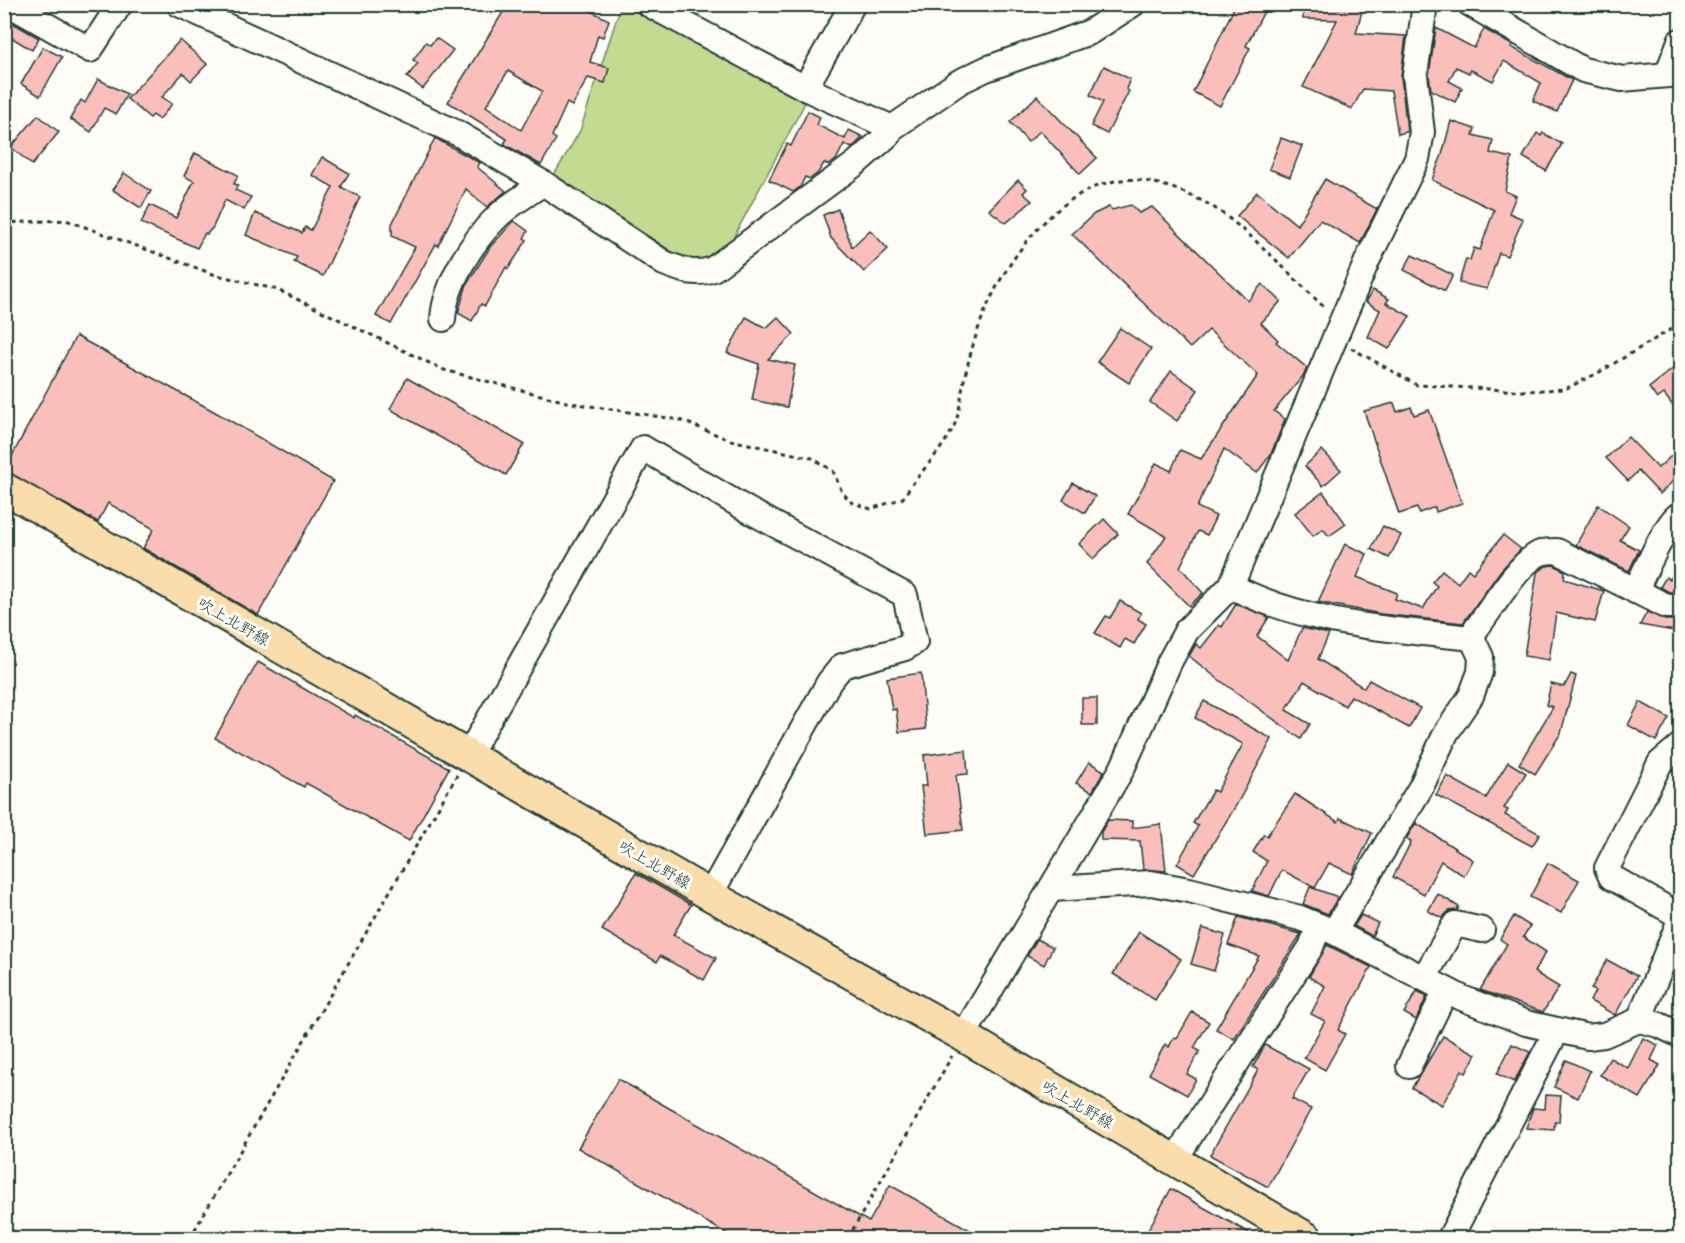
<svg xmlns="http://www.w3.org/2000/svg" width="1685" height="1243" viewBox="0 0 1685 1243" font-family="'Gochi Hand','Klee One',sans-serif">
  <style>
    .garden { fill: #c2db91; stroke: #708c62; stroke-width: 1.5 }
    .building { fill: #fbbfbb; stroke: #1f3d34; stroke-width: 1.5; fill-rule: evenodd }
    .lines { fill: none; stroke-linecap: round; stroke-linejoin: round }
    .minor-casing { stroke: #1f3d34; stroke-width: 28 }
    .major-casing { stroke: #1f3d34; stroke-width: 34 }
    .path { stroke: #1f3d34; stroke-width: 3; stroke-dasharray: 4.5 4.5; stroke-linecap: butt }
    .minor { stroke: #fdfcf7; stroke-width: 24 }
    .major { stroke: #fbddab; stroke-width: 30 }
    .labels { text-anchor: middle; stroke-width: 6; stroke-linejoin: round; paint-order: stroke }
    .street-label { font-size: 16px; fill: #1f3d34; stroke: #fdfcf7 }
  </style>
  <rect width="100%" height="100%" fill="#fdfcf7"/>
  <filter id="ink" filterUnits="userSpaceOnUse"><feTurbulence type="fractalNoise" baseFrequency=".0167" numOctaves="2"/><feDisplacementMap in="SourceGraphic" scale="12" xChannelSelector="R" yChannelSelector="G"/><feConvolveMatrix kernelMatrix="1 2 1 2 8 2 1 2 1" color-interpolation-filters="sRGB"/></filter>
  <g filter="url(#ink)">
    <path class="garden" d="M621 5H633L807 99 728 248 697 264 680 257 554 175 580 131Z"/>
    <g class="building">
      <path d="M508 4H577L609 20 603 37 598 35 590 62 609 68 605 83 588 78 572 106 567 103 552 136 556 139 541 165 504 144 507 139 448 102ZM508 71 542 91 521 130 486 106Z"/>
      <path d="M1236 4H1268L1246 46 1250 48 1220 106 1193 92Z"/>
      <path d="M1303 4H1353L1363 7 1356 33 1406 36 1401 76 1407 132 1398 134 1391 91 1363 89 1352 109 1303 87 1337 20 1303 19Z"/>
      <path d="M4 18 39 38 32 50 4 33Z"/>
      <path d="M1436 28 1474 48 1484 29 1512 45 1511 47 1572 80 1557 112 1533 101 1541 83 1504 61 1493 81 1471 70 1469 73 1456 67 1449 81 1462 88 1455 102 1431 90 1429 75Z"/>
      <path d="M436 38 453 50 423 89 407 77 418 63 413 60 426 42 430 45Z"/>
      <path d="M180 40 207 64 191 81 183 73 162 97 172 104 159 120 153 115 150 118 127 99Z"/>
      <path d="M43 47 62 57 40 96 21 84Z"/>
      <path d="M1104 66 1130 79 1126 89 1129 91 1107 134 1091 126 1103 102 1090 95Z"/>
      <path d="M98 79 127 94 116 114 104 108 91 132 70 119 81 100 85 103Z"/>
      <path d="M1037 96 1097 158 1080 174 1040 131 1028 142 1010 122Z"/>
      <path d="M808 111 820 117 817 125 845 139 849 130 863 137 852 148 844 144 836 160 829 165 824 163 818 173 810 179 805 177 800 187 793 192 769 180 787 144 791 146Z"/>
      <path d="M38 115 59 132 32 165 11 147Z"/>
      <path d="M1451 121 1475 129 1473 135 1493 140 1490 153 1512 158 1505 191 1516 196 1509 213 1523 219 1507 256 1499 253 1487 289 1459 283 1466 259 1470 260 1474 248 1480 250 1494 210 1432 180 1442 155Z"/>
      <path d="M1537 133 1541 136 1543 133 1562 144 1546 171 1523 157Z"/>
      <path d="M435 138 480 163 477 167 506 191 487 207 466 189 438 246 436 244 391 324 376 316 415 247 392 236V224Z"/>
      <path d="M1281 138 1302 146 1290 177 1269 169Z"/>
      <path d="M195 153 238 175 234 184 238 185 235 190 251 197 244 210 225 200 213 227 207 234 205 233 197 248 141 223 150 205 176 218 194 181 184 176Z"/>
      <path d="M322 157 349 173 341 187 360 197 323 276 294 262 297 257 246 235 255 213 302 233 305 227 311 230 333 187 312 175Z"/>
      <path d="M124 173 151 191 141 208 113 190Z"/>
      <path d="M1325 179 1377 209 1360 243 1320 220 1289 258 1237 216 1257 192 1297 225Z"/>
      <path d="M1018 180 1027 189 1023 193 1032 201 1006 223 989 210Z"/>
      <path d="M1131 205 1139 213 1152 207 1248 301 1262 284 1281 301 1261 323 1278 340 1276 342 1307 368 1303 376 1274 411 1285 419 1271 454 1257 473 1224 449 1197 507 1216 516 1207 535 1198 531 1180 567 1203 593 1189 606 1147 564 1166 536 1128 514 1156 463 1171 471 1180 450 1201 459 1258 375 1209 330 1190 348 1072 234 1094 214 1109 207 1112 210Z"/>
      <path d="M838 209 852 247 870 230 888 249 864 272 831 238 823 215Z"/>
      <path d="M514 221 528 231 524 238 527 240 508 269 506 267 485 306 481 304 472 321 458 313 467 284 490 247Z"/>
      <path d="M1412 255 1453 275 1445 291 1404 270Z"/>
      <path d="M1373 290 1389 299 1386 303 1410 316 1389 349 1368 337 1380 310 1366 302Z"/>
      <path d="M746 317 766 328 778 317 794 334 768 359 795 365 787 407 752 400 759 364 727 353Z"/>
      <path d="M1120 328 1151 349 1129 383 1097 362Z"/>
      <path d="M76 336 217 413 333 481 258 615 143 548 154 529 108 503 98 522 4 471Z"/>
      <path d="M1680 363V415L1664 394 1657 399 1649 388Z"/>
      <path d="M1171 371 1198 390 1177 421 1150 402Z"/>
      <path d="M407 378 524 444 506 475 390 409Z"/>
      <path d="M1394 403 1397 412 1411 407 1414 415 1429 410 1462 503 1436 512 1435 507 1419 513 1417 508 1399 514 1364 411Z"/>
      <path d="M1628 437 1658 468 1680 448V474L1660 494 1638 471 1628 481 1606 458Z"/>
      <path d="M1322 450 1341 470 1323 486 1305 466Z"/>
      <path d="M1073 483 1095 496 1085 513 1063 500Z"/>
      <path d="M1323 492 1346 524 1329 536 1323 529 1313 536 1295 513Z"/>
      <path d="M1598 505 1629 526 1620 540 1639 550 1629 571 1576 545Z"/>
      <path d="M1104 519 1118 534 1093 559 1079 544Z"/>
      <path d="M1383 526 1401 535 1389 558 1371 549Z"/>
      <path d="M1503 535 1521 549 1501 570 1463 623 1381 614 1318 602 1345 544 1367 554 1357 577 1397 593 1395 599 1423 609 1437 586 1432 582 1442 570 1458 583 1468 569 1473 573Z"/>
      <path d="M1680 560V592H1669L1660 587 1666 577 1670 580Z"/>
      <path d="M1554 565 1565 571 1564 579 1604 591 1595 622 1556 613 1549 660 1524 656 1537 573 1546 566Z"/>
      <path d="M1120 601 1141 613 1138 619 1146 624 1134 644 1125 639 1120 648 1095 633 1106 616 1110 618Z"/>
      <path d="M1236 604 1269 617 1257 636 1288 660 1302 628 1329 634 1318 659 1364 688 1369 680 1420 708 1409 728 1351 696 1345 706 1304 681 1286 710 1310 724 1301 739 1218 679 1189 656 1196 644 1201 648 1219 625 1222 627Z"/>
      <path d="M1647 612 1665 620H1680V632L1640 625Z"/>
      <path d="M258 662 354 718 355 715 449 768 409 841 306 783 304 787 215 738Z"/>
      <path d="M921 673 926 729 899 732 896 709 892 710 887 678Z"/>
      <path d="M1571 674 1576 676 1561 733 1535 774 1519 764 1553 707 1546 705 1551 684 1564 687Z"/>
      <rect x="1082" y="698" width="15" height="27"/>
      <path d="M1204 701 1272 739 1237 804 1194 874 1177 864 1198 826 1193 823 1213 790 1217 792 1243 744 1195 718Z"/>
      <path d="M1640 702 1669 718 1656 741 1628 725Z"/>
      <path d="M966 750 968 774 956 775 963 830 927 834 921 786H927L924 755Z"/>
      <path d="M1089 762 1104 771 1092 792 1076 783Z"/>
      <path d="M1508 762 1526 773 1504 808 1508 810 1505 815 1540 834 1532 846 1436 795 1447 776 1486 798Z"/>
      <path d="M1295 794 1338 822 1340 818 1372 833 1352 874 1329 863 1315 888 1282 870 1269 896 1252 891 1267 861 1253 852 1264 834 1267 836Z"/>
      <path d="M1108 820 1132 821V828L1161 824 1166 871 1143 869 1140 841 1101 840V832Z"/>
      <path d="M1416 823 1473 860 1464 876 1441 861 1424 894 1393 877 1411 842 1406 839Z"/>
      <path d="M1548 863 1579 880 1561 913 1530 897Z"/>
      <path d="M636 873 691 905 673 935 716 958 704 980 660 956 657 962 602 930Z"/>
      <path d="M1310 887 1338 897 1328 914 1303 904Z"/>
      <path d="M1438 894 1459 907 1457 910 1449 911 1442 918 1428 911Z"/>
      <path d="M1361 915 1378 923 1372 936 1354 926Z"/>
      <path d="M1514 916 1530 926 1523 937 1546 952 1534 972 1559 987 1543 1012 1480 990 1507 944 1500 939Z"/>
      <path d="M1238 917 1301 934 1234 1039 1216 1029 1259 956 1228 945Z"/>
      <path d="M1202 928 1225 935 1214 971 1191 964Z"/>
      <path d="M1139 932 1181 959 1155 1000 1113 974Z"/>
      <path d="M1037 939 1053 947 1044 965 1027 956Z"/>
      <path d="M1327 945 1371 967 1338 1030 1345 1034 1325 1070 1304 1058 1325 1021 1311 1014 1325 986 1309 977Z"/>
      <path d="M1607 960 1637 976 1615 1015 1590 1001 1595 991 1591 989Z"/>
      <path d="M1417 991 1427 996 1416 1020 1404 1013Z"/>
      <path d="M1192 1012 1209 1022 1194 1048 1200 1051 1187 1074 1196 1079 1187 1095 1149 1074 1165 1044 1169 1047 1174 1037 1177 1038Z"/>
      <path d="M1443 1036 1476 1054 1466 1073 1462 1070 1442 1105 1412 1088Z"/>
      <path d="M1643 1038 1658 1045 1651 1060 1660 1065 1640 1098 1600 1075 1610 1058 1628 1068Z"/>
      <path d="M1512 1044 1530 1052 1514 1082 1497 1074Z"/>
      <path d="M1265 1045 1309 1069 1292 1099 1311 1109 1268 1187 1210 1155 1258 1070 1253 1067Z"/>
      <path d="M1566 1060 1590 1071 1578 1098 1554 1087Z"/>
      <path d="M618 1079 869 1222 890 1185 986 1239H736L578 1148Z"/>
      <path d="M1546 1095 1561 1096 1559 1122H1555L1554 1130 1526 1128 1533 1108 1545 1109Z"/>
      <path d="M1171 1189 1260 1239H1143Z"/>
    </g>
    <g class="lines">
      <g class="minor-casing">
        <g id="minor">
          <path d="M9 4 90 50 120 4"/>
          <path d="M179 4 457 133 543 183 664 263C682 270 695 276 713 269L855 164 888 135 892 128 959 82 986 69 1090 32 1133 4"/>
          <path d="M648 4 805 88 892 128"/>
          <path d="M1470 4 1583 70 1622 79 1680 74"/>
          <path d="M1667 75 1680 41"/>
          <path d="M805 88 853 4"/>
          <path d="M443 319C445 285 472 241 497 217 510 204 528 194 543 183"/>
          <path d="M1231 586C1306 625 1390 629 1472 638"/>
          <path d="M1635 591C1644 575 1666 521 1680 514"/>
          <path d="M1472 638 1476 629C1491 609 1516 568 1535 556 1542 551 1549 551 1557 551L1666 606H1680"/>
          <path d="M1680 746 1660 763 1607 868 1611 877 1680 916"/>
          <path d="M468 756 643 448 748 510 905 595 915 642 905 648 842 666 829 682 710 895"/>
          <path d="M1052 889 1151 883 1189 890 1300 918 1334 932 1462 998 1526 1023 1588 1037 1604 1035 1639 1020 1659 1025 1680 1035"/>
          <path d="M1334 932 1421 787 1446 733 1471 696 1480 672 1481 657 1472 638"/>
          <path d="M1424 978 1455 924 1482 930"/>
          <path d="M1639 1020 1680 920"/>
          <path d="M963 1036 1122 769 1170 661 1187 630 1231 586 1367 261 1417 159 1422 132 1415 75 1425 4"/>
          <path d="M1409 1066 1446 990"/>
          <path d="M1174 1161 1311 947 1319 926"/>
          <path d="M1450 1238 1557 1030"/>
        </g>
      </g>
      <g class="major-casing">
        <path id="major" d="M4 488 710 895 963 1036 1307 1238"/>
      </g>
      <g class="path">
        <path d="M4 223 66 220 213 274 278 290 444 370 571 403 680 420 730 440 812 458 833 471 842 492 851 502 871 509 903 498C918 473 940 454 953 428 960 415 961 395 964 380 971 350 979 321 993 294 1017 246 1064 187 1121 180 1149 176 1196 195 1219 211 1257 238 1292 277 1326 309"/>
        <path d="M1351 348 1417 385 1523 391 1565 389 1598 373 1680 324"/>
        <path d="M4 1227 28 1238"/>
        <path d="M190 1238 457 775"/>
        <path d="M848 1238 952 1056"/>
      </g>
      <use href="#minor" class="minor"/>
      <use href="#major" class="major"/>
    </g>
  </g>
  <g class="labels">
    <g class="street-label">
      <text transform="translate(234 621) rotate(30)" y="6">吹上北野線</text>
      <text transform="translate(655 864) rotate(30)" y="6">吹上北野線</text>
      <text transform="translate(1078 1104) rotate(30)" y="6">吹上北野線</text>
    </g>
  </g>
  <rect width="1685" height="1243" fill="none" stroke="#fdfcf7" stroke-width="24"/>
  <rect x="12" y="12" width="1661" height="1219" fill="none" stroke="#1f3d34" stroke-width="2" filter="url(#ink)"/>
</svg>
